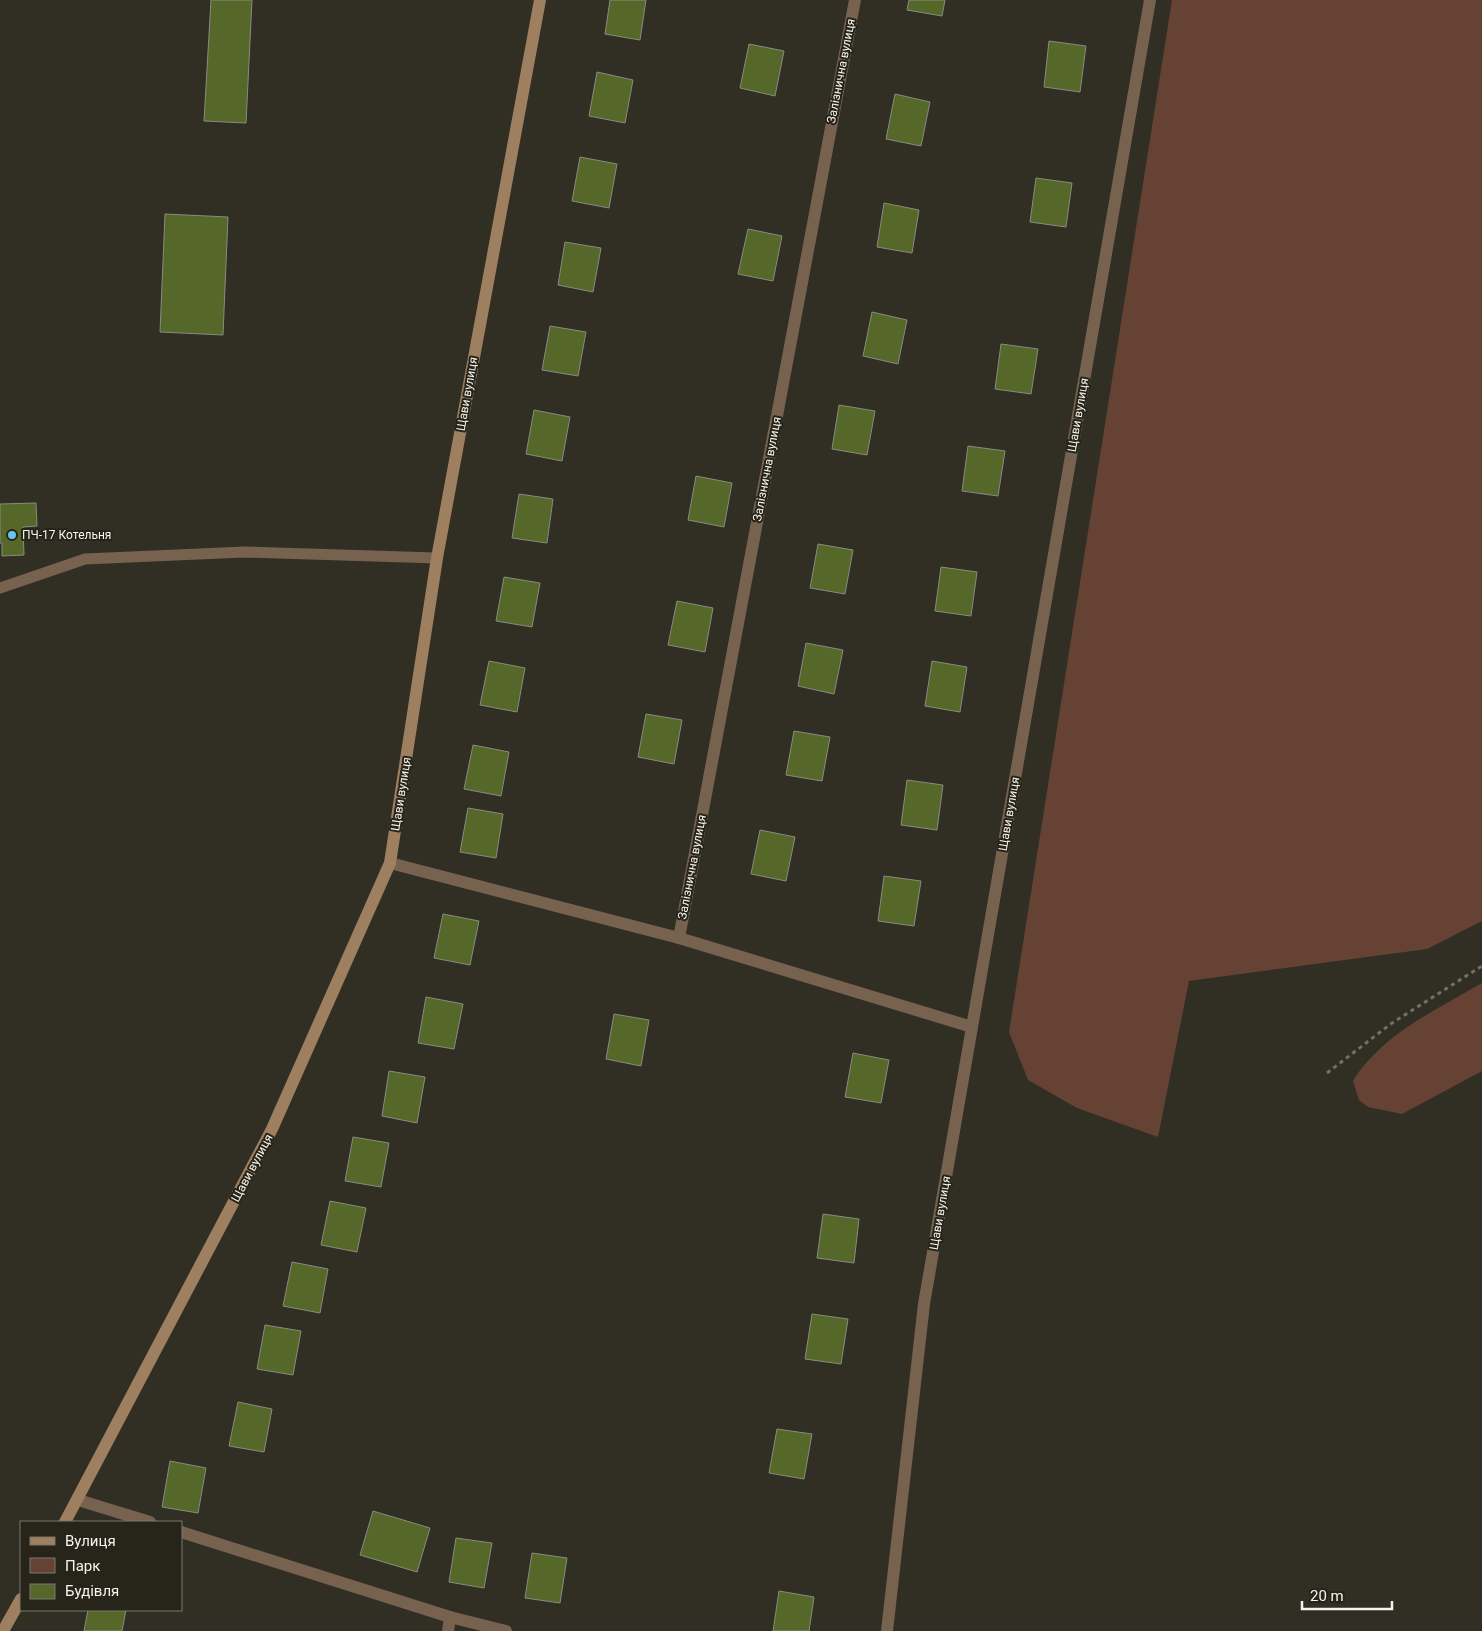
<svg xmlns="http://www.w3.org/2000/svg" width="1482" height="1631" viewBox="0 0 1482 1631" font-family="Roboto,sans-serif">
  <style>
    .green { fill: #664235 }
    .building { fill: #56672a; stroke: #888c80 }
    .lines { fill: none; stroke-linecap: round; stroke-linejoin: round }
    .path { stroke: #737067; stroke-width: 3; stroke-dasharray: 4 4; stroke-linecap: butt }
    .service { stroke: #76624e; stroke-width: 11 }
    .minor { stroke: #76624e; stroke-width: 12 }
    .secondary { stroke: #9e7f5f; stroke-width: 12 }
    .poi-dot { fill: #69c3f1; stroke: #27251a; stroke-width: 2 }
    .labels { text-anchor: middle; stroke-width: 4; stroke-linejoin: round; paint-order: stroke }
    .street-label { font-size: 12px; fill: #f6f4ed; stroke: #27251a }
    .poi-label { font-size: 12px; fill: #f6f4ed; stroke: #27251a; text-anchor: start }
  </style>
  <rect width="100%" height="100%" fill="#312e24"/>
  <g class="green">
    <path d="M1172 0H1482V921L1427 949 1189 981 1158 1137 1077 1108 1028 1080 1009 1032Z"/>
    <path d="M1482 983V1071L1402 1114 1368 1107 1359 1100 1353 1081C1382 1034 1436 1010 1482 983Z"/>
  </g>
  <g class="building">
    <path d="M211 0H252L246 123 204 121Z"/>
    <path d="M610 0H646L640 40 605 34Z"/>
    <path d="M909 0H945L942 16 907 10Z"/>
    <path d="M1049 41 1086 46 1080 92 1044 87Z"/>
    <path d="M749 44 784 51 775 96 740 88Z"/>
    <path d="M597 72 633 80 625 123 589 116Z"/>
    <path d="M895 94 930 102 921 146 886 139Z"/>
    <path d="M580 157 617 164 609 208 572 201Z"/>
    <path d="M1036 178 1072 183 1066 227 1030 222Z"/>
    <path d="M884 203 919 210 912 253 877 247Z"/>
    <path d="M165 214 228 217 223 335 160 332Z"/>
    <path d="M748 229 782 236 773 281 738 274Z"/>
    <path d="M565 242 601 248 593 292 558 285Z"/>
    <path d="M872 312 907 320 898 364 863 356Z"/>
    <path d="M550 326 586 332 578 376 542 370Z"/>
    <path d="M1001 344 1038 349 1031 394 995 389Z"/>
    <path d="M839 405 875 411 867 455 832 449Z"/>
    <path d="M534 410 570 417 562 461 526 454Z"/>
    <path d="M968 446 1005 451 998 496 962 491Z"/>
    <path d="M696 476 732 483 724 527 688 520Z"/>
    <path d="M519 494 553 499 547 543 512 538Z"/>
    <path d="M36 503 37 526 23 527 24 555 2 556V543H0V504Z"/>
    <path d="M818 544 853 550 845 594 810 588Z"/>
    <path d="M941 567 977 572 971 616 935 611Z"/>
    <path d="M504 577 540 583 532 627 496 621Z"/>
    <path d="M677 601 713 608 705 652 668 645Z"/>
    <path d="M806 643 843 650 834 694 798 686Z"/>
    <path d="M489 661 525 668 517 712 480 705Z"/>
    <path d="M932 661 967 667 960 712 925 706Z"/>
    <path d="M646 714 682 720 674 764 638 757Z"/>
    <path d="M794 731 830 737 822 781 786 775Z"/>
    <path d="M473 745 509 752 501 796 464 789Z"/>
    <path d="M907 780 943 785 937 830 901 825Z"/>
    <path d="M468 808 503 814 496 858 460 852Z"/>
    <path d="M760 830 795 837 786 881 751 874Z"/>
    <path d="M884 876 921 881 914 926 878 921Z"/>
    <path d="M443 914 479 921 470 965 434 958Z"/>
    <path d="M426 997 463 1004 454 1049 418 1043Z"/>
    <path d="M614 1014 649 1020 641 1066 606 1059Z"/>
    <path d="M853 1053 889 1060 881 1103 845 1097Z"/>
    <path d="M389 1071 425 1077 417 1123 382 1116Z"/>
    <path d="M353 1137 389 1143 381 1187 345 1181Z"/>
    <path d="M330 1201 366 1208 357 1252 321 1245Z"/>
    <path d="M823 1214 859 1219 854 1263 817 1258Z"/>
    <path d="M292 1262 328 1269 320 1313 283 1306Z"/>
    <path d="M812 1314 848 1319 841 1364 805 1359Z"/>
    <path d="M265 1325 301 1331 293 1375 257 1369Z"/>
    <path d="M238 1402 272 1409 264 1452 229 1446Z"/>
    <path d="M777 1429 812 1434 804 1479 769 1473Z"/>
    <path d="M170 1461 206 1468 198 1513 162 1507Z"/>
    <path d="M373 1511 430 1528 417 1572 360 1555Z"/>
    <path d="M456 1538 492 1543 484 1588 449 1582Z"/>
    <path d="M532 1553 567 1558 560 1603 525 1598Z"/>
    <path d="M779 1591 814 1597 809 1631H773Z"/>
    <path d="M88 1610H126L122 1631H84Z"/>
  </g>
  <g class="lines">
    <path class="path" d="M1327 1073 1392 1023 1482 966"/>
    <path class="service" d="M0 588 85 559 244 552 437 558"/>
    <g class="minor">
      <path d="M390 863 679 938 972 1027"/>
      <path d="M679 938 855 0"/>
      <path d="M78 1500 150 1522"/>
      <path d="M181 1532 450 1617 506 1631"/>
      <path d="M448 1631 450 1617"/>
      <path d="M887 1631 924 1304 1150 0"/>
    </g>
    <g class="secondary">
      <path d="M65 1522 272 1129 390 863 437 558 540 0"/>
      <path d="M3 1631 21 1599"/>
    </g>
  </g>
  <circle class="poi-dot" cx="12" cy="535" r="5"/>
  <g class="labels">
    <g class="street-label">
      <text transform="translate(841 71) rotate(-79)" y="4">Залізнична вулиця</text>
      <text transform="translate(467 394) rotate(-80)" y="4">Щави вулиця</text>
      <text transform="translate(1078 415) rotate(-80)" y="4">Щави вулиця</text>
      <text transform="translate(767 469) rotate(-79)" y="4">Залізнична вулиця</text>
      <text transform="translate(401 794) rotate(-81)" y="4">Щави вулиця</text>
      <text transform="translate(1009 814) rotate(-80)" y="4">Щави вулиця</text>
      <text transform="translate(692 867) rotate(-79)" y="4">Залізнична вулиця</text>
      <text transform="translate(252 1168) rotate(-62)" y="4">Щави вулиця</text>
      <text transform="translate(940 1213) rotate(-80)" y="4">Щави вулиця</text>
    </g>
    <g class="poi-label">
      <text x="22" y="539">ПЧ-17 Котельня</text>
    </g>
  </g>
  <rect x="20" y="1521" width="162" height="90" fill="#27251a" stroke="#7a786e"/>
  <rect x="30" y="1537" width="25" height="8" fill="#9e7f5f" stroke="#7a786e"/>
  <text x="65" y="1546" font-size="15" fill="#f6f4ed">Вулиця</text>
  <rect x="30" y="1558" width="25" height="15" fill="#664235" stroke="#7a786e"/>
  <text x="65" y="1571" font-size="15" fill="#f6f4ed">Парк</text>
  <rect x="30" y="1584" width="25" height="15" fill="#56672a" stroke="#7a786e"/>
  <text x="65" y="1596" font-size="15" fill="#f6f4ed">Будівля</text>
  <path d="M1302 1601v8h90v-8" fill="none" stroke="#f6f4ed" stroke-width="2.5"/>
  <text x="1310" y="1601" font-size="15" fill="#f6f4ed" stroke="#27251a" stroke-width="4" paint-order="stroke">20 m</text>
</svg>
